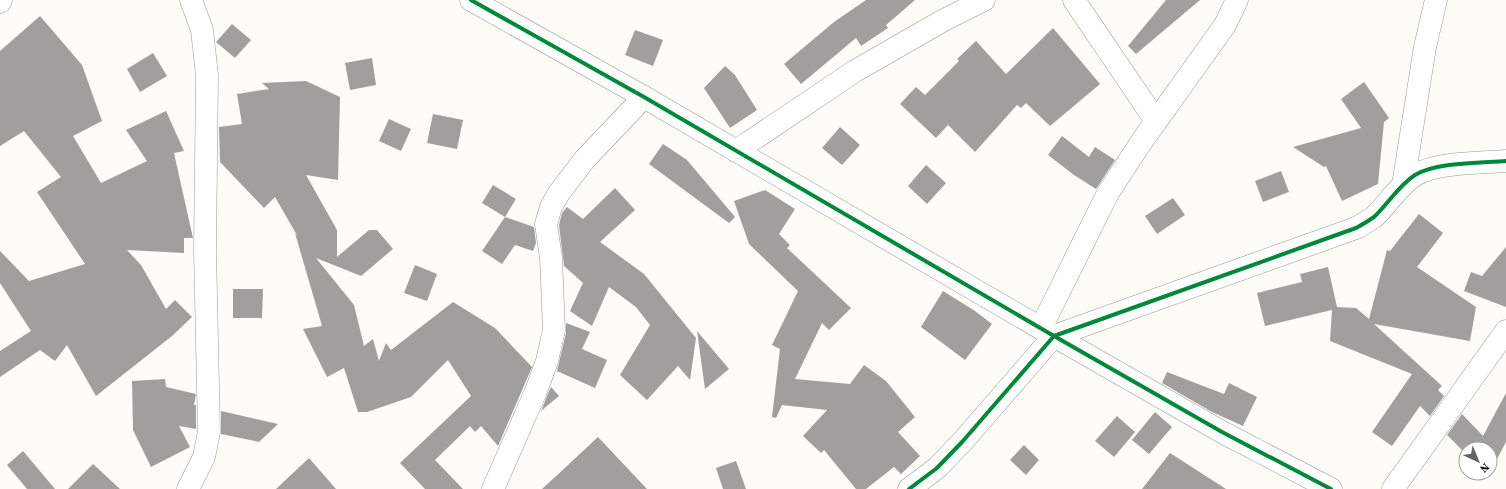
<svg xmlns="http://www.w3.org/2000/svg" width="1506" height="489" viewBox="0 0 1506 489" font-family="'Source Serif 4',serif">
  <style>
    .building { fill: #a19f9c }
    .lines { fill: none; stroke-linecap: round; stroke-linejoin: round }
    .minor-casing { stroke: #979795; stroke-width: 23 }
    .minor { stroke: #fffffe; stroke-width: 22 }
    .cycleway-casing { stroke: #fff; stroke-width: 6 }
    .cycleway { stroke: #00873e; stroke-width: 4 }
  </style>
  <rect width="100%" height="100%" fill="#fdfcf7"/>
  <g class="building">
    <path d="M866 0H915L886 25 888 28 861 46 856 38 801 84 784 64 834 22Z"/>
    <path d="M1166 0H1200L1136 54 1128 46Z"/>
    <path d="M40 16 82 65 102 121 73 136 101 183 147 161 126 130 166 111 184 151 174 153 193 238H184V253L127 250 141 265 166 309 175 300 192 317 172 336 96 396 67 345 55 361 40 350 0 377V351L31 331 0 283V251L29 281 85 264 37 192 61 177 24 131 0 146V51Z"/>
    <path d="M232 24 251 40 235 58 216 42Z"/>
    <path d="M1053 28 1100 84 1050 126 1026 103 1021 108 1017 105 975 152 948 125 936 138 900 104 916 87 925 95 959 61 957 59 976 41 1006 74Z"/>
    <path d="M635 30 663 40 653 66 625 55Z"/>
    <path d="M153 53 167 76 140 92 127 69Z"/>
    <path d="M372 58 376 85 350 90 345 63Z"/>
    <path d="M725 66 735 75 757 110 730 128 704 88Z"/>
    <path d="M306 81 340 97 338 180 306 175 337 230V257L369 230H377L393 249 361 276 316 258 354 305 364 346 373 339 379 361 386 343 391 350 453 302 495 328 532 367 498 446 481 426 475 432 470 426 435 460 463 489H425L400 463 471 396 448 360 411 397 367 412H358L344 368 327 377 303 329 322 326 295 233 298 237 275 197 264 208 220 162 219 127 242 124 237 94 269 89 262 83Z"/>
    <path d="M1364 82 1389 118 1384 122 1378 184 1342 201 1326 166 1324 167 1293 147 1361 128 1341 99Z"/>
    <path d="M433 114 463 120 457 149 427 143Z"/>
    <path d="M389 119 411 129 401 151 379 141Z"/>
    <path d="M840 127 860 145 842 165 822 148Z"/>
    <path d="M1062 136 1089 157 1095 147 1115 160 1096 189 1074 175 1048 155Z"/>
    <path d="M663 144 687 160 735 217 729 223 649 164Z"/>
    <path d="M926 165 946 183 927 204 908 186Z"/>
    <path d="M1281 171 1289 192 1263 202 1255 181Z"/>
    <path d="M493 185 516 199 505 217 482 203Z"/>
    <path d="M615 188 635 210 600 242 644 274 696 338 690 380 678 366 647 400 620 375 650 325 636 307 609 287 592 326 570 311 583 283 564 266 559 225 562 213 567 207 583 219Z"/>
    <path d="M765 190 795 209 779 234 790 245 787 248 851 308 829 330 822 323 795 379 850 384 864 365 886 381 915 417 898 432 920 456 901 474 894 467 866 489H856L824 450 821 453 803 436 827 410 782 405 776 418 772 417 780 349 772 345 798 291 749 244 734 201Z"/>
    <path d="M1173 198 1185 215 1157 234 1145 216Z"/>
    <path d="M1419 214 1443 233 1417 267 1476 307 1470 341 1374 324 1442 386 1438 390 1444 396 1430 416 1420 406 1392 446 1372 432 1412 374 1330 341 1332 310 1265 326 1257 293 1302 282 1300 274 1328 267 1337 307 1356 308 1369 319 1387 250 1390 251Z"/>
    <path d="M505 217 534 227 536 243 533 251 515 245 502 264 482 251Z"/>
    <path d="M1506 247V307L1464 291 1471 272 1482 276Z"/>
    <path d="M415 265 437 274 427 301 404 293Z"/>
    <path d="M233 289H263L262 318H233Z"/>
    <path d="M943 291 975 311 992 324 965 360 921 327Z"/>
    <path d="M566 323 590 332 582 349 607 360 595 388 557 371 566 333Z"/>
    <path d="M697 331 729 369 705 389Z"/>
    <path d="M1167 372 1224 394 1229 383 1257 397 1243 426 1212 412 1162 383Z"/>
    <path d="M165 379 166 387 196 394 194 405H196V429L179 426 190 447 151 467 133 430 132 381Z"/>
    <path d="M551 387 559 396 541 411 547 396Z"/>
    <path d="M1506 393V442L1490 472V449H1466V454L1447 435 1462 414 1483 436Z"/>
    <path d="M221 411 278 424 259 442 221 434Z"/>
    <path d="M1155 412 1172 427 1149 454 1132 440Z"/>
    <path d="M1117 416 1135 432 1114 457 1095 441Z"/>
    <path d="M598 437 647 489H542L568 465Z"/>
    <path d="M1024 445 1039 460 1026 475 1010 460Z"/>
    <path d="M23 451 55 489H27L7 465Z"/>
    <path d="M1170 453 1226 489H1142Z"/>
    <path d="M309 458 336 489H276Z"/>
    <path d="M736 461 746 489H723L716 468Z"/>
    <path d="M93 464 120 489H68Z"/>
  </g>
  <g class="lines">
    <g class="minor-casing">
      <g id="minor">
        <path d="M471 0 644 97 1054 336 1222 432 1331 489"/>
        <path d="M1074 0 1156 121"/>
        <path d="M0 2 1 0"/>
        <path d="M736 151 855 71 944 20 984 0"/>
        <path d="M1403 185 1425 47 1436 0"/>
        <path d="M1041 328 1108 193 1142 141 1225 25 1237 0"/>
        <path d="M188 489 204 457 209 432 205 250 207 75 202 30 191 0"/>
        <path d="M493 489 536 391 547 361 554 330 551 258 546 224 551 207 559 193 585 159 644 97"/>
        <path d="M909 489 937 468 963 441 1054 336 1356 228C1362 225 1368 221 1374 217 1388 204 1398 186 1415 175 1437 162 1481 163 1506 161"/>
        <path d="M1393 489 1506 331"/>
      </g>
    </g>
    <use href="#minor" class="minor"/>
    <g class="cycleway-casing">
      <g id="cycleway">
        <path d="M471 0 644 97 1054 336 1222 432 1331 489"/>
        <path d="M909 489 937 468 963 441 1054 336 1356 228C1362 225 1368 221 1374 217 1388 204 1398 186 1415 175 1437 162 1481 163 1506 161"/>
      </g>
    </g>
    <use href="#cycleway" class="cycleway"/>
  </g>
  <g transform="translate(1478 461) rotate(136)"><circle r="19" fill="#ffffff" stroke="#a0a0a0"/>
  <path d="M0-3L7 15L0 10L-7 15Z" fill="#646362"/>
  <text y="-6" font-size="11" font-weight="bold" text-anchor="middle" fill="#111111">N</text>
  </g>
</svg>
